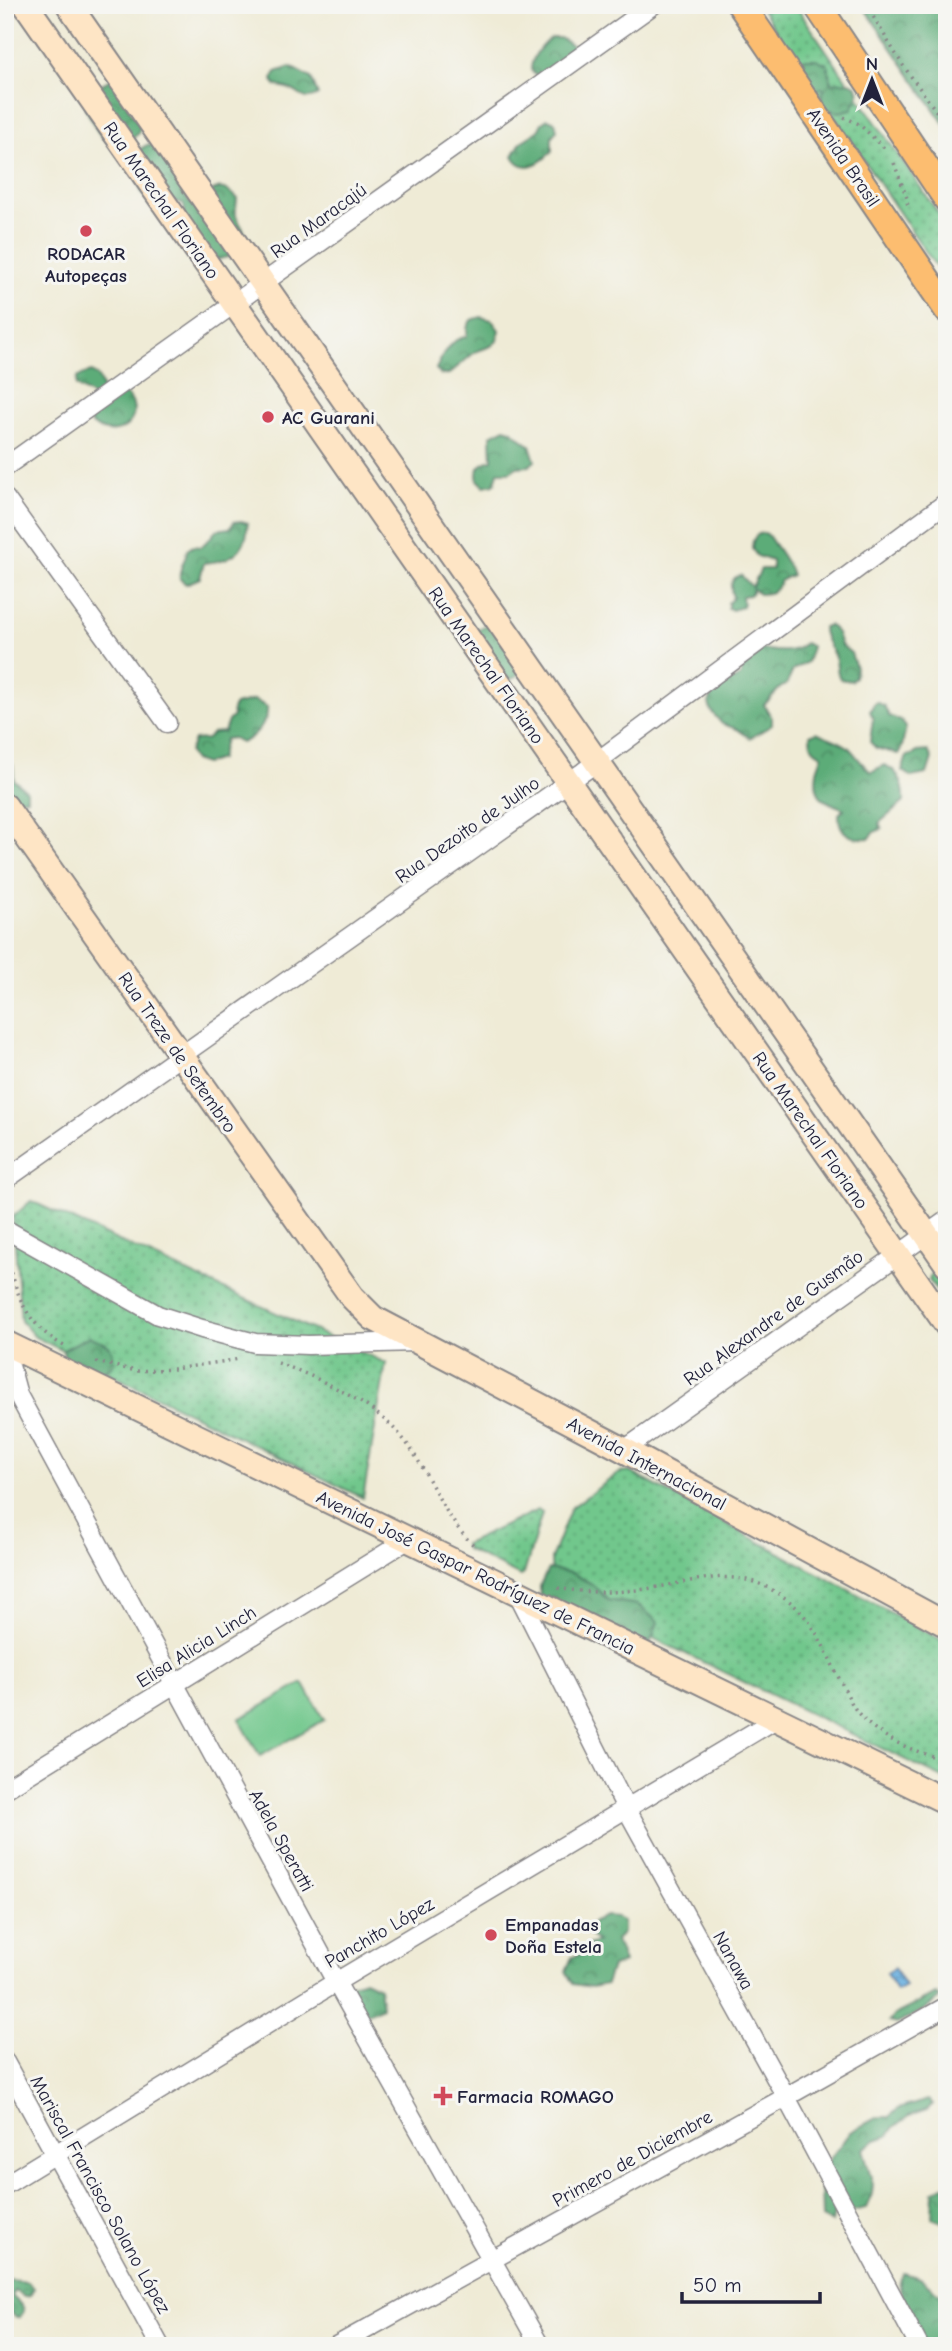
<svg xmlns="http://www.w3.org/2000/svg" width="952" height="2351" viewBox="0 0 952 2351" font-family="'Comic Neue',sans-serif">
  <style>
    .grass { fill: url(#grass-dots); stroke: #4a7464; stroke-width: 2 }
    .forest { fill: url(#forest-crowns); stroke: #3f675a; stroke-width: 2 }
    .pitch { fill: #71c78c; stroke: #4a7464; stroke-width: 2 }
    .water { fill: url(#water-ripples); stroke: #466a8e; stroke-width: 2 }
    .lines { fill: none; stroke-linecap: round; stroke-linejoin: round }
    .street-casing { stroke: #888688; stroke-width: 21 }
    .secondary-casing { stroke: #888688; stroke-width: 28 }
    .primary-casing { stroke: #888688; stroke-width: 30 }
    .path { stroke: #888688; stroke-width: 3.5; stroke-dasharray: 2 5; stroke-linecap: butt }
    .street { stroke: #fff; stroke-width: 18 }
    .secondary { stroke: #fee5c5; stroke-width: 24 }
    .primary { stroke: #fcbd6f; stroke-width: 26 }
    .poi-dot { fill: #d1495b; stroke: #f6f6f2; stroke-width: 2.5 }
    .labels { text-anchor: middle; stroke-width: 6; stroke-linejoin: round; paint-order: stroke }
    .street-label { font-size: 19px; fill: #22223b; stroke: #f6f6f2 }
    .poi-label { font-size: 19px; font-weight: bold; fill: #22223b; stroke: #f6f6f2; text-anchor: start }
  </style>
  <defs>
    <pattern id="grass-dots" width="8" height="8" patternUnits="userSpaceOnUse" patternTransform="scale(1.75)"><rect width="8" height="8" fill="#71c78c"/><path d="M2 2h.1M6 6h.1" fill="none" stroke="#5ca174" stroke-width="1.8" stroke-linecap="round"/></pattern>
    <pattern id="forest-crowns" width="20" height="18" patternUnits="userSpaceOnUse" patternTransform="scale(1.75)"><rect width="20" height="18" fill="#5cac78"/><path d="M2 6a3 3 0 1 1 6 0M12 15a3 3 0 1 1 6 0" fill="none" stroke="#4c8c64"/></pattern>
    <pattern id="water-ripples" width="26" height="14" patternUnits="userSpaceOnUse" patternTransform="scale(1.75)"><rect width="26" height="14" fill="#6ab1e1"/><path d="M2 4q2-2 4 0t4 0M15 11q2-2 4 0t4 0" fill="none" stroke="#5790b8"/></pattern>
  </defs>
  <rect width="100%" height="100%" fill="#f6f6f2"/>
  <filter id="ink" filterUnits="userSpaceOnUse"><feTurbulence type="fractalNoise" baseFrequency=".0143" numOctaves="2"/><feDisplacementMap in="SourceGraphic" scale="14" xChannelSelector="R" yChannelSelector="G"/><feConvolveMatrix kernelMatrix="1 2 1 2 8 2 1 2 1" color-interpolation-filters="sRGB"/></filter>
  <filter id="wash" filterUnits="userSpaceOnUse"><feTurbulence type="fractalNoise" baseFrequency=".00686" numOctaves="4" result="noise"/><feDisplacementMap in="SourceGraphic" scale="28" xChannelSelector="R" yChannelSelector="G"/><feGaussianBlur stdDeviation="1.57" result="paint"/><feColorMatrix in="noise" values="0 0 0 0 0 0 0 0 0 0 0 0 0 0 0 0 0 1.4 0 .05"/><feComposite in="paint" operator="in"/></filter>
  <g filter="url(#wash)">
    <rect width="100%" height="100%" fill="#efebd6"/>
    <g class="grass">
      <path d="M759 5H795L947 226V283Z"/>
      <path d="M31 1201 386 1363 363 1498 35 1337 21 1321 13 1217Z"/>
      <path d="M932 1273H939L947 1285V1305L929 1280Z"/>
      <path d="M630 1472 947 1643V1780L564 1595 552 1581 551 1559 571 1508 619 1473Z"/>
      <path d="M538 1510 542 1513 524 1574 520 1576 466 1549 465 1544Z"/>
    </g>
    <g class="forest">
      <path d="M862 5H947V128Z"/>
      <path d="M552 38H560L572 45 573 52 543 78 536 76 531 70C531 58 542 43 552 38Z"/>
      <path d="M803 59H816L827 64 831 83 850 82 857 86 859 94 852 109 840 112 825 109 821 103 824 88 813 89 791 65Z"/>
      <path d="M290 67 311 78 318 95C306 102 303 96 292 90 288 88 281 87 275 85L272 79 276 72Z"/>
      <path d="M111 79 140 127 138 134 125 144C97 144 98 130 85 108L96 87Z"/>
      <path d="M548 119 555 122 557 130 552 136V151C541 163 524 175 513 156L521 142 538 131 542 123Z"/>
      <path d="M161 142 193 188 186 197 190 203C210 196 217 177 237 198 237 203 235 210 236 215 239 226 255 240 241 251 233 258 224 256 215 261L181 226 185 210 183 203 143 196 137 181 140 149 147 145Z"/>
      <path d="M481 317 492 320 499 330 497 341 491 346 475 352 449 374 441 375 436 369 445 351 456 340 467 336V328L471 320Z"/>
      <path d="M92 372 98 377 104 392 127 395C149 419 113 448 88 420L95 405V398L76 386 77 378 84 374Z"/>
      <path d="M505 428C515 430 520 440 530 445L535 461 529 466 517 467 510 472H498L495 484 484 486 478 480C474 469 483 462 492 460L491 435Z"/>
      <path d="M241 521 248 523C246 529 248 534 245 540 239 557 221 562 204 563L200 578 186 584 180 579C178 568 186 561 187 550L193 546 201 547 212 536 216 530 230 528 234 522Z"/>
      <path d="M765 533 768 535C776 548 788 561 792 575L781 580C777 591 771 594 759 594L753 589 750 595 742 596 743 607 732 610 728 608V603L733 598C730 588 729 578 741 575L752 587 761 569H772V561L757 556 752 549C752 540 755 533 765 533Z"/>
      <path d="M489 623 522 671 516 677 509 680 471 633Z"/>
      <path d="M829 625 837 633 841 645 851 653 856 668 855 677 851 681 840 679C836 672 838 668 836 661 833 649 822 639 823 627Z"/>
      <path d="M805 643 812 647 807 662 793 670 787 684 780 688 764 705 772 718V725L750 738 737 729 722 724 711 711 709 703 714 689 720 683 735 680 741 675 745 659 757 649C773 650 792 656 805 643Z"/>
      <path d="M254 700 267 707C269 722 253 738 241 743L233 738 225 739 220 759 205 764 193 760 189 752 194 740 207 739 212 733 224 732 228 721 233 716 232 709 235 705Z"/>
      <path d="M877 702 884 706 889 716 901 721 906 727 902 747 898 754 876 748 870 742 873 718 870 711 874 704Z"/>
      <path d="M817 732C826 737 841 741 848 747 856 754 860 763 871 772L884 765C899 770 905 787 904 802L879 823 882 829 874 832 870 838C852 840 838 834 839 814L844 809C823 800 813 798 817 771 818 765 821 761 822 755 812 750 810 746 810 735Z"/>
      <path d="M928 751 932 758 927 774 912 777 902 771 907 756 915 754 916 752Z"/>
      <path d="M5 760 13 765 14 780 27 791V798L19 799 17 802 5 800Z"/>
      <path d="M89 1336C107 1344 115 1344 113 1365L93 1378 65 1367 63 1350Z"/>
      <path d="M548 1569 572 1573 592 1584 608 1600 638 1605 658 1622 649 1647 540 1603V1586Z"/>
      <path d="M606 1916 617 1917 623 1920V1933L616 1940 624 1963 612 1967 606 1984 592 1987 573 1984 566 1971 572 1957 583 1954 588 1945 598 1942 586 1932 593 1921Z"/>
      <path d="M364 1980 379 1987 382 2007 370 2013 358 2014 346 1986Z"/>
      <path d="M936 1994 940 1997C930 2009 911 2016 897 2024L889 2022 894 2015Z"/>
      <path d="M928 2100 933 2104 927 2110 909 2116 893 2128 888 2136 876 2140 863 2149 873 2184 872 2194 866 2208 852 2211 841 2204 834 2213 832 2223 822 2218 821 2181 824 2167 850 2132 878 2117H889L898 2109Z"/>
      <path d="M947 2183V2224L932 2218 933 2192Z"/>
      <path d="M904 2273 920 2278 947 2300V2317L942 2321 947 2326 946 2346H921C917 2335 916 2324 912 2314 905 2299 893 2289 904 2273Z"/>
      <path d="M10 2280 27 2282 34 2288 30 2296 24 2297 15 2291 12 2296 23 2307 24 2311 20 2317 16 2318C4 2310 5 2296 5 2283Z"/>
    </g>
    <path class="pitch" d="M303 1683 324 1720 260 1756 239 1719Z"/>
    <path class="water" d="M894 1968 905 1986 896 1991 886 1973Z"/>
  </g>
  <g filter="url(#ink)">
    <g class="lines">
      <g class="street-casing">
        <g id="street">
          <path d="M5 467 653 5"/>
          <path d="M5 498 167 723"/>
          <path d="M5 1180 583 772 947 502"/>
          <path d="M5 1229 158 1315 202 1329 255 1343 308 1345 416 1342"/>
          <path d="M5 1347 18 1395 336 1982 540 2346"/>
          <path d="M624 1450 947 1220"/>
          <path d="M517 1592 626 1808 786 2097 919 2346"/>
          <path d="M5 1789 409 1539"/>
          <path d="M5 2062 160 2346"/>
          <path d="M5 2185 336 1982 776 1719"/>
          <path d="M336 2346 786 2097 947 2006"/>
        </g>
      </g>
      <g class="secondary-casing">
        <g id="secondary">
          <path d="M26 5 947 1325"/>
          <path d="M69 5 947 1264"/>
          <path d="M5 806 352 1297 373 1318 624 1450 947 1625"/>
          <path d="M5 1343 947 1802"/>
        </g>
      </g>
      <g class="primary-casing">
        <g id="primary">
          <path d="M741 5 947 309"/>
          <path d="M817 5 947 199"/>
        </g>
      </g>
      <g class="path">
        <path d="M866 5 902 64 947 126"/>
        <path d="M844 117 859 124 884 148"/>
        <path d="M894 163 907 198 908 209"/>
        <path d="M7 1252C16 1294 24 1323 64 1346"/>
        <path d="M96 1362 137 1371 174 1369 240 1359"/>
        <path d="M278 1363C320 1378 378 1405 405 1441 432 1476 442 1518 476 1547"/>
        <path d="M558 1588C591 1594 624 1593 658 1587 694 1581 727 1570 762 1585 812 1607 820 1642 843 1686 848 1695 852 1706 859 1714 881 1740 915 1752 947 1760"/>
      </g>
      <use href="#street" class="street"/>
      <use href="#secondary" class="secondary"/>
      <use href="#primary" class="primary"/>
    </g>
  </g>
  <g class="poi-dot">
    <circle cx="86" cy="231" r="7"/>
    <circle cx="268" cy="417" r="7"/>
    <circle cx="491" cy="1935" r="7"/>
    <path d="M439.5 2085.5h7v7h7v7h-7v7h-7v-7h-7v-7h7z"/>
  </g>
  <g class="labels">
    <g class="street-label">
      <text transform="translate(844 157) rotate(56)" y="7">Avenida Brasil</text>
      <text transform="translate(162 200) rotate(55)" y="7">Rua Marechal Floriano</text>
      <text transform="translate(318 220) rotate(-36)" y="7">Rua Maracajú</text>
      <text transform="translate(487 665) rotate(55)" y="7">Rua Marechal Floriano</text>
      <text transform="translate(467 829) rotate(-35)" y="7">Rua Dezoito de Julho</text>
      <text transform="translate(178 1052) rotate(55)" y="7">Rua Treze de Setembro</text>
      <text transform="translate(811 1130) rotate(55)" y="7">Rua Marechal Floriano</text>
      <text transform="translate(773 1317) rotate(-36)" y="7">Rua Alexandre de Gusmão</text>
      <text transform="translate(647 1463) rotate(28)" y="7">Avenida Internacional</text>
      <text transform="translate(476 1572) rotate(26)" y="7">Avenida José Gaspar Rodríguez de Francia</text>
      <text transform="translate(196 1646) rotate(-32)" y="7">Elisa Alicia Linch</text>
      <text transform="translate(282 1840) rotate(61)" y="7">Adela Speratti</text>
      <text transform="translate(379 1932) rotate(-30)" y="7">Panchito López</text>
      <text transform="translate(734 1960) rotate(61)" y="7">Nanawa</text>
      <text transform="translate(632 2158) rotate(-29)" y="7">Primero de Diciembre</text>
      <text transform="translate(101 2194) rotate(61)" y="7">Mariscal Francisco Solano López</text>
    </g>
    <g class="poi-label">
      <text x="86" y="260" text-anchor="middle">RODACAR<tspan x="86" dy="22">Autopeças</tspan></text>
      <text x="282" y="424">AC Guarani</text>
      <text x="505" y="1931">Empanadas<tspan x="505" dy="22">Doña Estela</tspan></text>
      <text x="457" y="2103">Farmacia ROMAGO</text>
    </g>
  </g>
  <rect width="952" height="2351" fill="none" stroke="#f6f6f2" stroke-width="28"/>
  <g transform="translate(872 80)" stroke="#f6f6f2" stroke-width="5" paint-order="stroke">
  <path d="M0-5L12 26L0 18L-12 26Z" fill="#22223b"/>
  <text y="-10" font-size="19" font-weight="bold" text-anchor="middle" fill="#22223b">N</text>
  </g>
  <path d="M682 2292v10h138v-10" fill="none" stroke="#22223b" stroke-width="3.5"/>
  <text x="693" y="2292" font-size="21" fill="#22223b" stroke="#f6f6f2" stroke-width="5" paint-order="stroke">50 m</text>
</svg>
